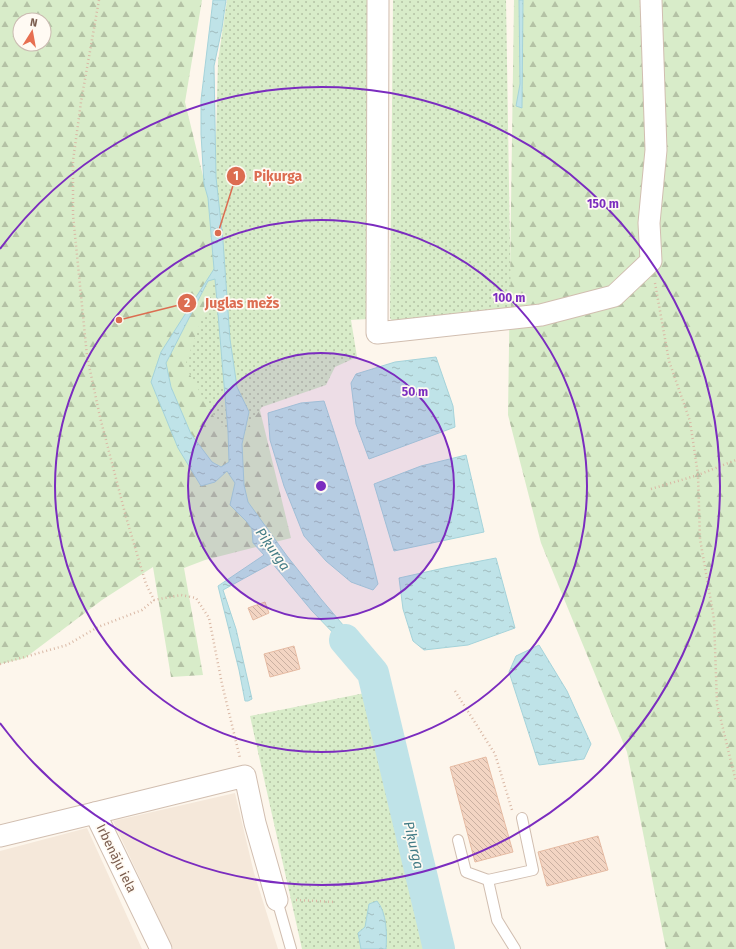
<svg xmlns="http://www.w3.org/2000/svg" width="736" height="949" viewBox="0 0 736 949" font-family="'Fira Sans',sans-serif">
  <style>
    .residential { fill: #f5e8da }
    .forest { fill: url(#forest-firs); fill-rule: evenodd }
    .garden { fill: url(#garden-dots) }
    .water { fill: url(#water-ripples); stroke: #a5d3da; fill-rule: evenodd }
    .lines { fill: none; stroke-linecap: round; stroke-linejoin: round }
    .river { stroke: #bfe3e8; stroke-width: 32 }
    .building { fill: url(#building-back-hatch); stroke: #e6bba3 }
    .lane-casing { stroke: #d1beb0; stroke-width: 12 }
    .street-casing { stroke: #d1beb0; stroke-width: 23 }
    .path { stroke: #d9b8a5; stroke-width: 2.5; stroke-dasharray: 1 3; stroke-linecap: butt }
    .lane { stroke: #fff; stroke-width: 10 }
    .street { stroke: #fff; stroke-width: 21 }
    .ring { fill: none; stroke: #7b2cbf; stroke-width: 2 }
    .labels { text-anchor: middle; stroke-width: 3.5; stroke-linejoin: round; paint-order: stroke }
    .street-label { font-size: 13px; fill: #7a5c4d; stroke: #fffaf3 }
    .water-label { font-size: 14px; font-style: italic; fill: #437c86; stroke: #fffaf3 }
    .centre { fill: #7b2cbf; stroke: #fffaf3; stroke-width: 2 }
    .ring-label { font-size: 12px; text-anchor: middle; font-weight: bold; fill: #7b2cbf; stroke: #fffaf3; stroke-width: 3.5; stroke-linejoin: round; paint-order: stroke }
    .leader { fill: none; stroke: #dc6d51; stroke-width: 1.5 }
    .callout-dot { fill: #dc6d51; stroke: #fffaf3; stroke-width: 1.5 }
    .mark-label { font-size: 12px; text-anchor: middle; font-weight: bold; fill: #fff }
    .callout-label { font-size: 14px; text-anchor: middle; font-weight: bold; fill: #dc6d51; stroke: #fffaf3; stroke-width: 3.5; stroke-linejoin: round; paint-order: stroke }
  </style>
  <defs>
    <pattern id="forest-firs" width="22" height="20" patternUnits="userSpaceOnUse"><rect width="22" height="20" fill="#d8ecc9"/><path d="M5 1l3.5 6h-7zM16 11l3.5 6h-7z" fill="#b4c2a5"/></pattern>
    <pattern id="garden-dots" width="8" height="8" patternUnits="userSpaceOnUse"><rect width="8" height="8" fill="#d8ecc9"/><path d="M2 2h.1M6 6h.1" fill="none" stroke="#b4c2a5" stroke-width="1.8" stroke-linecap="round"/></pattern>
    <pattern id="water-ripples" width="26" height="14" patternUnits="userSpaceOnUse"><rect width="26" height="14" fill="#bfe3e8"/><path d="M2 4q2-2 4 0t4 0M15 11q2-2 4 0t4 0" fill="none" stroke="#a0bbbe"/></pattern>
    <pattern id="building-back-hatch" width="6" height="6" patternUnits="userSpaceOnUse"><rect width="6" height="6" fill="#f3d5c3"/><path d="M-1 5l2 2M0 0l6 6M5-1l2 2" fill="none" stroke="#cab0a1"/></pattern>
  </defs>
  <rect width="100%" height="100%" fill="#fdf6ec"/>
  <g class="residential">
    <path d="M235 793 254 873 278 949H173L113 821Z"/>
    <path d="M87 828 142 949H0V851Z"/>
  </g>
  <g class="forest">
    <path d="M0 0H202L185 102 291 538 205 560 184 568 203 675 171 677 153 567 102 600 25 658 0 664ZM20 20H44V44H20Z"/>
    <path d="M514 0H736V949H666L627 752 541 543 508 415Z"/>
  </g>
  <g class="garden">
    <path d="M227 0H371L369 319 351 320 357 357 335 367 326 385 262 407 240 438 218 424 185 366 212 289 218 61Z"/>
    <path d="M393 0H506L511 311 395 324 390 318Z"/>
    <path d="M365 693 428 949H302L250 716Z"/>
  </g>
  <g class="water">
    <path d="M213 0H226L222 28 214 66 216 177 223 241 230 339 237 387 249 412 242 444 244 485 248 502 287 556 321 599 383 672 366 675 340 640 312 611 272 563 223 590 236 629 252 699 248 701H245L239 670 218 586 264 555 253 543 252 529 247 522 230 505 235 483 227 471 215 482 201 486 178 448 151 382 161 352 214 269 208 198 204 184 201 134V100ZM215 279 228 431 229 462 221 467 212 462 191 434 171 387 166 363 208 281Z"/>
    <path d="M519 0H523L522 108 516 106 520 84Z"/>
    <path d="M436 357 453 406 455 427 369 459 356 424 351 383 356 374 395 362Z"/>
    <path d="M324 401C344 461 363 522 378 584L373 590 351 582 326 561 304 536 284 486 270 440 268 413 301 403Z"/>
    <path d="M466 455 484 532 394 551 374 484 421 466Z"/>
    <path d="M496 558 515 628 468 645 424 650 413 641 403 609 399 578 444 568Z"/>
    <path d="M539 645 567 691 591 744 584 759 539 765 509 672 516 656Z"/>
    <path d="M377 901C387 913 387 934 386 949H361L358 933 365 927 369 904Z"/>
  </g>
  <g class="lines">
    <path class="river" d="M345 640 373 673 439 949"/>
  </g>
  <g class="building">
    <path d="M265 602 269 613 253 620 248 608Z"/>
    <path d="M294 646 300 669 270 677 264 654Z"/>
    <path d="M486 757 513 852 475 862 450 767Z"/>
    <path d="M598 836 608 870 547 886 538 852Z"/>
  </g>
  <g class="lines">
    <g class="lane-casing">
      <g id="lane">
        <path d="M458 840 466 872 488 880"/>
        <path d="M277 900 291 949"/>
        <path d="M515 949 497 920 488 880 533 870 522 818"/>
      </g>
    </g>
    <g class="street-casing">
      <g id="street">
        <path d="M378 0 377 333 541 315 614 296 651 261 649 223 656 150 651 0"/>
        <path d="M95 813 245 776 255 823 277 900"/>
        <path d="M0 836 95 813 161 949"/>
      </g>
    </g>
    <g class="path">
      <path d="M99 0 81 102 73 161V215L87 356 100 417 126 517 146 584 154 600 181 595 196 598 209 618 222 684 240 758"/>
      <path d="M655 283 669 361 690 421 698 475 700 539 714 619 717 704 736 782"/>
      <path d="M651 489 698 475 736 460"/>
      <path d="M0 664 67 645 98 627 142 610 154 600"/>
      <path d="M455 691 495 754 512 810"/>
      <path d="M296 900 335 902"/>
    </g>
    <use href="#lane" class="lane"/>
    <use href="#street" class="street"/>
  </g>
  <circle cx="321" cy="486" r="133" fill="#7b2cbf" fill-opacity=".12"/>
  <g class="ring">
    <circle cx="321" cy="486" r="133"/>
    <circle cx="321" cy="486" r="266"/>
    <path d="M0 249A399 399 0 1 1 0 723"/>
  </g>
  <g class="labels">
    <g class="street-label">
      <text transform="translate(117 858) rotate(64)" y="5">Irbenāju iela</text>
    </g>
    <g class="water-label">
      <text transform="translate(273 549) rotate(55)" y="5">Piķurga</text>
      <text transform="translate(414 845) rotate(77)" y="5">Piķurga</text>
    </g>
  </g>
  <circle cx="321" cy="486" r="6" class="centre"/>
  <g class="ring-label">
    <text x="603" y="208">150 m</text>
    <text x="509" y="302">100 m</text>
    <text x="415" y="396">50 m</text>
  </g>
  <path class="leader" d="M218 233L236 176M119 320L187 303"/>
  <g class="callout-dot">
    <circle cx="218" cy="233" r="4"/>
    <circle cx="119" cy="320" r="4"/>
    <circle cx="236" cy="176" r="10"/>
    <circle cx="187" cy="303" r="10"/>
  </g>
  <g class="mark-label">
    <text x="236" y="180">1</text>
    <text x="187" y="307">2</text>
  </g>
  <g class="callout-label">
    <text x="278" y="181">Piķurga</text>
    <text x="242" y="308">Juglas mežs</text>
  </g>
  <g transform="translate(32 32) rotate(11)"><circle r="19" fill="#fffaf3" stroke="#cabbb1"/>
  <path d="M0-3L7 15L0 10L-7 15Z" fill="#e76f51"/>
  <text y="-6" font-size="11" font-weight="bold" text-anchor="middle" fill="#7a5c4d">N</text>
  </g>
</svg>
